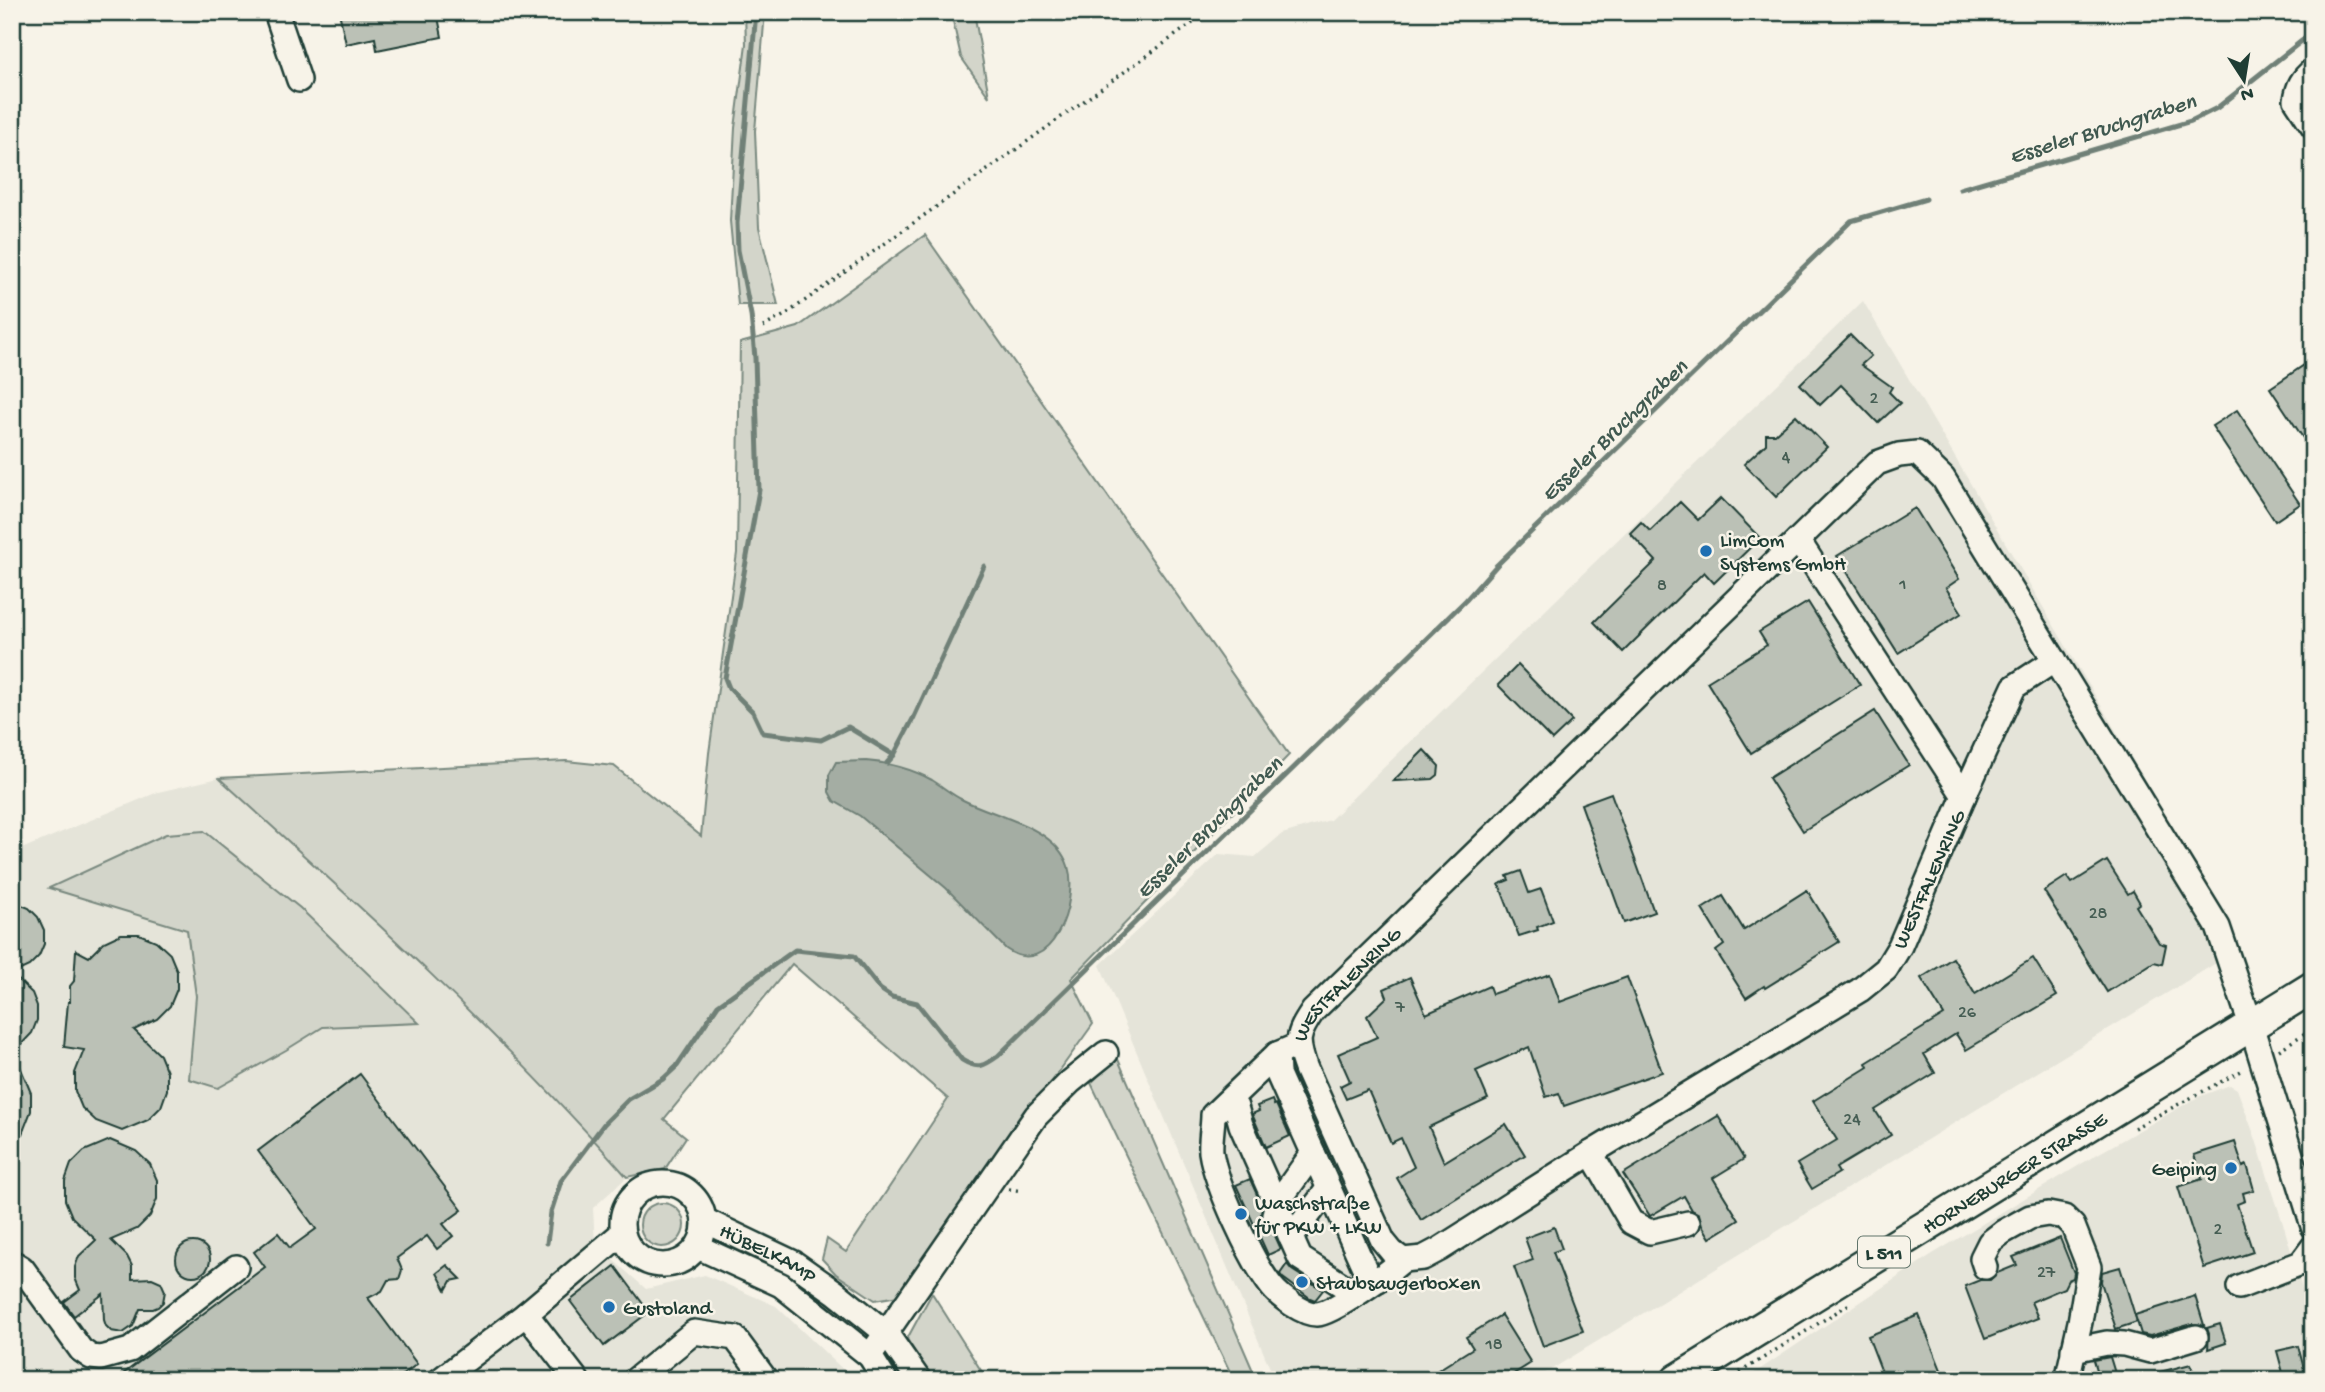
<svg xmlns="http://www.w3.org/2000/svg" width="2325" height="1392" viewBox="0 0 2325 1392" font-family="'Gochi Hand',sans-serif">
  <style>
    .built { fill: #e5e4d9 }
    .green { fill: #d3d5ca; stroke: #79897f; stroke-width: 2 }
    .water { fill: #a4ada3; stroke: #6f8077; stroke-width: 2 }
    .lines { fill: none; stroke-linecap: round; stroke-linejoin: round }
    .stream { stroke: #6f8077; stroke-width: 5 }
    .building { fill: #bbc1b6; stroke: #1f3d34; stroke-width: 2 }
    .minor-casing { stroke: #1f3d34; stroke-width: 28 }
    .major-casing { stroke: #1f3d34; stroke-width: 35 }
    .path { stroke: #1f3d34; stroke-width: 3.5; stroke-dasharray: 2 5; stroke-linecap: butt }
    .minor { stroke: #f7f3e8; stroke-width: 23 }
    .major { stroke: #f7f3e8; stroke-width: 30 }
    .poi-dot { fill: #1f6fb2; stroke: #f7f3e8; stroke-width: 2.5 }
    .labels { text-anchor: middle; stroke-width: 5; stroke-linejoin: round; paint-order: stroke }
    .number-label { font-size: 18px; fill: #465e54 }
    .shield { fill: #f7f3e8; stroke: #60746a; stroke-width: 2 }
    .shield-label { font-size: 19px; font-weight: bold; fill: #1f3d34 }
    .poi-label { font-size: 21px; fill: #1f3d34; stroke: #f7f3e8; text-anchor: start }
    .street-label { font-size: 21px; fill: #1f3d34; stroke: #f7f3e8 }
    .water-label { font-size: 23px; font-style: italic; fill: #405950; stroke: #f7f3e8 }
  </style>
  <rect width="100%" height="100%" fill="#f7f3e8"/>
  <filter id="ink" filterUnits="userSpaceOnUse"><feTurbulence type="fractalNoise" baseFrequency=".0143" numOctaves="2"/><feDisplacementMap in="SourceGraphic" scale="14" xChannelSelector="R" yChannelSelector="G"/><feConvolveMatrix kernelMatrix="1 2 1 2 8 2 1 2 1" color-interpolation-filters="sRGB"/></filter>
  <g filter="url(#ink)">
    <g class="built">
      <path d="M1863 301 2226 918 2239 949 1534 1380H1275L1100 965 1219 854 1255 857 1282 834 1330 820Z"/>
      <path d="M219 778 387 930 570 1112 627 1177 593 1208 595 1244 646 1289 705 1275 776 1306 854 1380H12V853L158 792Z"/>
      <path d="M2230 1085 2237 1089 2255 1137 2285 1230 2313 1327V1380H1744L1931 1255 2096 1155 2198 1097Z"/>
    </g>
    <g class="green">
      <path d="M745 12H765L755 131 759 227 778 305H738L730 221 735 128 746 44Z"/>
      <path d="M951 12H974L989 97 961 57Z"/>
      <path d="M925 235 1289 755 1071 979 1093 1024 898 1296 875 1300 836 1274 822 1259 827 1239 846 1252 948 1099 792 964 664 1119 686 1137 665 1169 627 1177C501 1034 360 906 219 778L566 761 614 766 701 836 709 753 737 553 740 343 798 327Z"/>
      <path d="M204 831 300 908 419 1023 323 1027 286 1050 218 1088 189 1079 196 996 187 930 49 888 166 834Z"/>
      <path d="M1117 1057 1257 1380H1234L1091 1083Z"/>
      <circle cx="662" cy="1225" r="22"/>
      <path d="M932 1293 987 1380H932L907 1339Z"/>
    </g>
    <path class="water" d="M866 761C890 763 910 768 932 780 942 786 952 795 963 800 996 817 1055 826 1068 866 1079 902 1051 981 1006 949L946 888 860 816 834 801 829 792V775L836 762Z"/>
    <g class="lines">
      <g class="stream">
        <path d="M756 12 737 223 738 250 751 315 755 358 759 490 725 678 729 688 753 712 763 733 821 740 848 727 894 755 887 763"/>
        <path d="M1960 189 2191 121 2217 108 2313 32"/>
        <path d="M894 755 914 717 984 566"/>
        <path d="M547 1243 551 1212 561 1181 604 1124 629 1099 663 1079 677 1066 718 1005 795 950 854 956 880 989 892 997 917 1003 962 1060C978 1070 984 1066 998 1056L1466 600 1497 565 1851 221 1926 199"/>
      </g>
    </g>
    <g class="building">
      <path d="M339 12H363V15L378 12H437L442 37 377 50 375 38 346 44Z"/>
      <path d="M1850 335 1871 356 1861 365 1892 387 1889 392 1900 403 1878 423 1841 385 1820 405 1800 384Z"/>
      <path d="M2313 359V453L2270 388Z"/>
      <path d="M2237 410 2300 504 2275 521 2212 426Z"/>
      <path d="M1796 415 1827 447 1776 497 1744 464 1766 444V434H1775Z"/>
      <path d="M1721 498 1760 538 1714 583 1704 572 1623 652 1594 622 1656 561 1630 533 1641 522 1650 531 1680 502 1698 520Z"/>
      <path d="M1915 508 1959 579 1946 588 1962 613 1898 653 1837 556Z"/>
      <path d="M1808 602 1860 685 1751 753 1707 682 1767 645 1759 632Z"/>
      <path d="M1518 665 1572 721 1552 740 1498 685Z"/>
      <path d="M1875 711 1909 765 1803 831 1769 778Z"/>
      <path d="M1424 750 1439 766 1438 775 1433 779 1393 781Z"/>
      <path d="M1611 793 1654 912 1624 923 1581 804Z"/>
      <path d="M2107 861 2128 894 2133 891 2140 903 2136 906 2159 943 2166 945 2162 964 2154 962 2107 992 2044 891 2067 876 2072 883Z"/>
      <path d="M1521 871 1529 893 1541 889 1553 921 1537 927 1538 930 1519 936 1499 884 1509 880 1507 876Z"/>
      <path d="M1807 890 1839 942 1765 988 1764 986 1746 998 1716 951 1724 945 1702 909 1723 896 1744 930Z"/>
      <path d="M12 901 29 908 38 917 44 930V944L39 956 29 966 12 974Z"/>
      <path d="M121 934H139L156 941 170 954 177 971V989L170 1006 157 1019 134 1030 160 1055 167 1072V1090L161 1107 148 1120 122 1131 96 1121 82 1108 75 1091V1073L84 1050 64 1047 68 1002H70V986L74 981 76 950 89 957 104 942Z"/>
      <path d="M1953 958 1975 994 2033 958 2057 996 1966 1050 1956 1034 1924 1054 1935 1073 1875 1110 1891 1135 1836 1168 1839 1173 1812 1189 1797 1164 1837 1140 1813 1101 1868 1067 1866 1063 1944 1015 1921 978Z"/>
      <path d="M12 974 32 993 37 1006V1020L32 1033 14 1052 31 1093V1111L13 1157Z"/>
      <path d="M1550 974 1560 1002 1627 977 1662 1072 1564 1106 1559 1093 1546 1097 1529 1047 1476 1071 1488 1099 1429 1127 1444 1162 1506 1124 1525 1155 1421 1220 1397 1178 1414 1167 1401 1138 1391 1143 1368 1090 1346 1099 1340 1086 1350 1081 1338 1054 1377 1037 1367 1016 1387 997 1384 989 1410 977 1426 1014 1489 986 1492 994Z"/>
      <path d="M360 1074 462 1210 443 1224 453 1236 437 1249 427 1236 397 1258 402 1270 399 1279 388 1280 382 1291 368 1298 417 1364 396 1380H115L265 1267 254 1252 278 1233 290 1248 316 1229 258 1151Z"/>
      <path d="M1272 1100 1274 1105 1276 1104 1290 1136 1266 1147 1252 1114 1259 1111 1257 1106Z"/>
      <path d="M1718 1116 1744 1159 1713 1178 1739 1220 1710 1238 1702 1225 1699 1214 1692 1210 1684 1196 1650 1216 1623 1174Z"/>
      <path d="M110 1140 136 1151 150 1164 157 1180V1199L150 1216 137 1229 111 1240 127 1256 132 1266V1279L152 1278 161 1282 165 1291 163 1302 158 1307 153 1309H140L133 1326 123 1333 111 1331 106 1326 104 1320 103 1294 74 1316 64 1302 80 1290 75 1278V1267L79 1256 96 1240 72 1217 65 1200V1181L71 1164 84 1151Z"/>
      <path d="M2235 1142 2243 1167 2247 1165 2254 1190 2243 1193 2245 1201 2237 1204 2253 1252 2204 1268 2178 1187 2202 1179 2194 1155Z"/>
      <path d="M1250 1179 1262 1206 1261 1220 1265 1226 1272 1229 1281 1249 1268 1255 1236 1185Z"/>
      <path d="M1554 1227 1562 1249 1553 1252 1583 1331 1543 1346 1514 1267 1533 1260 1525 1238Z"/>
      <path d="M2060 1238 2074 1273 2073 1278 2068 1280 2064 1288 2031 1302 2038 1318 1985 1339 1965 1286 1980 1280H1990L1997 1273 2017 1265 2013 1257Z"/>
      <circle cx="193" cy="1259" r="17"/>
      <path d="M1287 1264 1292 1270 1323 1290 1315 1300 1310 1298 1283 1278 1280 1274Z"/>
      <path d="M447 1265 461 1279 451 1281 446 1290 437 1273Z"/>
      <path d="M615 1266 649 1312 604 1346 570 1301Z"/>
      <path d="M2120 1267 2137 1322 2116 1329 2101 1282 2102 1272Z"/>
      <path d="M2195 1296 2204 1325 2192 1324 2150 1336 2141 1334 2135 1315Z"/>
      <path d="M1501 1315 1531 1363 1504 1380H1444L1438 1370 1473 1348 1466 1337Z"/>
      <path d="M1919 1315 1945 1380H1885L1868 1336Z"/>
      <path d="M2220 1324 2226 1343 2208 1349 2209 1334 2207 1328Z"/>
      <path d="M2298 1346 2307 1380H2285L2277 1351Z"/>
      <path d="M2110 1357 2117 1380H2100L2094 1360Z"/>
      <path d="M2191 1364 2195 1380H2149L2148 1375Z"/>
    </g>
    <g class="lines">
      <g class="minor-casing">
        <g id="minor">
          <path d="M276 12 299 80"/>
          <path d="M2313 70C2302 79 2298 86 2296 100L2313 126"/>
          <path d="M1798 540 1964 796"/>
          <path id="s1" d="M2055 660 2014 687 1964 796 1900 946 1886 969 1860 990 1591 1153 1440 1249 1423 1258 1403 1260 1392 1252 1383 1241 1306 1069C1296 1041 1296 1036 1313 1011L1877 463 1899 455 1917 453 1943 478 2218 927 2251 1025 2313 1226"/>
          <path d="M1298 1045 1277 1054 1213 1115C1213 1126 1210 1140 1211 1152 1216 1185 1252 1262 1272 1287 1280 1297 1304 1315 1317 1314 1334 1313 1389 1272 1403 1260"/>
          <path d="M1277 1054 1278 1074 1367 1274 1378 1280"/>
          <path d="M1236 1107 1241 1125 1300 1258 1342 1285 1358 1292"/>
          <path d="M1591 1153 1631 1222 1650 1232 1688 1223"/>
          <circle cx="663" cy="1224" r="41"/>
          <path d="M1274 1215 1276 1205 1313 1153"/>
          <path id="s2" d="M704 1220 794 1263 835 1292 886 1333 919 1380"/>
          <path d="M1291 1238 1328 1189"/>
          <path d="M698 1247 781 1285 870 1356 885 1380"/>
          <path d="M12 1262 22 1268 81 1350 91 1357 101 1358 130 1350 236 1267"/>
          <path d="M1985 1267 1982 1258 1990 1242 2003 1232 2030 1217 2048 1214 2064 1217 2073 1226 2089 1267 2080 1322 2067 1380"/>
          <path d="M2239 1287 2301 1263 2313 1247"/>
          <path d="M526 1314 622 1233"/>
          <path d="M2073 1350 2107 1343 2124 1344 2150 1351 2196 1337"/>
          <path d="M870 1356 1036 1116 1070 1082 1106 1053"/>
          <path d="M440 1380 526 1314 577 1380"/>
          <path d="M635 1380 694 1332 735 1338 766 1380"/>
        </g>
      </g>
      <g class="major-casing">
        <g id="major">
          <path id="s3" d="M1677 1380 2313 987"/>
        </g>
      </g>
      <g class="path">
        <path d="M763 327 785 315 1208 12"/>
        <path d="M2279 1050 2313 1028"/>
        <path d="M2134 1128 2245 1069"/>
        <path d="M1009 1189 1022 1191"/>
        <path d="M1728 1380 1851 1303"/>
      </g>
      <use href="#minor" class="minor"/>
      <use href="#major" class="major"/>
    </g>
  </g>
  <g class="poi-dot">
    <circle cx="1706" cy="551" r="7"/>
    <circle cx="2231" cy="1168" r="7"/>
    <circle cx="1241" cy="1214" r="7"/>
    <circle cx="1302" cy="1282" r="7"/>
    <circle cx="609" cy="1307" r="7"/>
  </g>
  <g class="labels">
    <g class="number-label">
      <text x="1874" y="403">2</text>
      <text x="1786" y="462">4</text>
      <text x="1903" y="589">1</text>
      <text x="1662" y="590">8</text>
      <text x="2098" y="918">28</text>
      <text x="1400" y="1012">7</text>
      <text x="1967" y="1017">26</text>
      <text x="1852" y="1124">24</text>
      <text x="2218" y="1234">2</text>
      <text x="2046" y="1277">27</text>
      <text x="1494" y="1349">18</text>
    </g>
    <rect class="shield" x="1858" y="1236.5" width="52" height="31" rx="5"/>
    <g class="shield-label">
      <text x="1884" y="1259">L 511</text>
    </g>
    <g class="poi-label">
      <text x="1720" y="546">LimCom<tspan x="1720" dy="24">Systems GmbH</tspan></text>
      <text x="2217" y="1175" text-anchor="end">Geiping</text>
      <text x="1255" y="1209">Waschstraße<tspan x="1255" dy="24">für PKW + LKW</tspan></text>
      <text x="1316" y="1289">Staubsaugerboxen</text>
      <text x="623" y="1314">Gustoland</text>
    </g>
    <g class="street-label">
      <text transform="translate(1928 879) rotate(-66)" y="7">WESTFALENRING</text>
      <text dy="7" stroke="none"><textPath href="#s1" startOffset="1246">WESTFALENRING</textPath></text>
      <text dy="7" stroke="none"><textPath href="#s3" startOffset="396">HORNEBURGER STRASSE</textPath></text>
      <text dy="7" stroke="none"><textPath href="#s2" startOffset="72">HÜBELKAMP</textPath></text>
    </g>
    <g class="water-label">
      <text transform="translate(2102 127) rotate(-17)" y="8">Esseler Bruchgraben</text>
      <text transform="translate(1613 429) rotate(-44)" y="8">Esseler Bruchgraben</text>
      <text transform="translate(1208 826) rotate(-44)" y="8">Esseler Bruchgraben</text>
    </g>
  </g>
  <rect width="2325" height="1392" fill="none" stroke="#f7f3e8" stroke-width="42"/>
  <rect x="21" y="21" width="2283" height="1350" fill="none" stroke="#1f3d34" stroke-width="2.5" filter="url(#ink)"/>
  <g transform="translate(2244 80) rotate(168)" stroke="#f7f3e8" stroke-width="5" paint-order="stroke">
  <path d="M0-5L12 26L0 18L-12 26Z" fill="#1f3d34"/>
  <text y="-10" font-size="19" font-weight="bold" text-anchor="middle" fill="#1f3d34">N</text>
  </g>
</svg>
